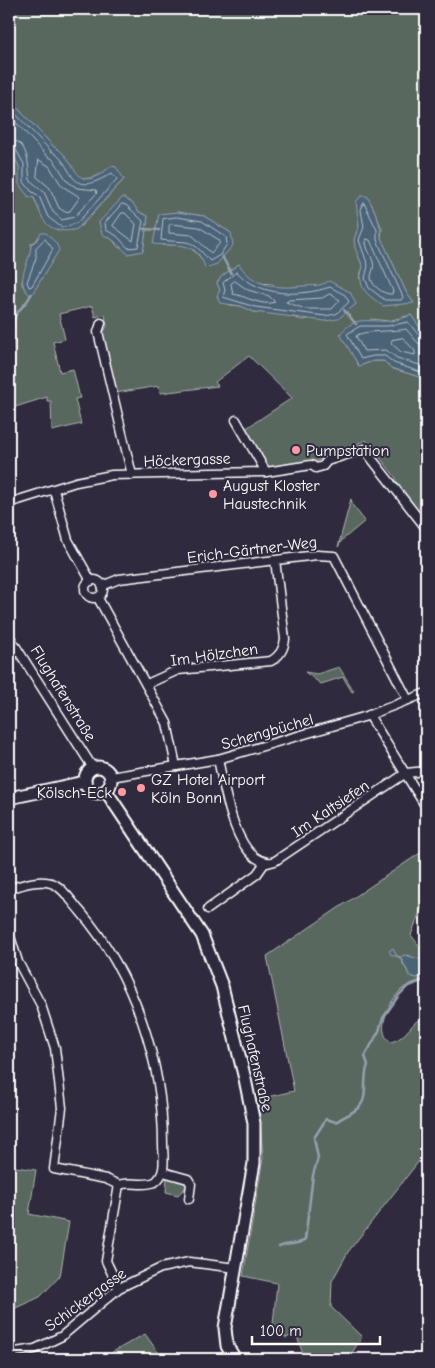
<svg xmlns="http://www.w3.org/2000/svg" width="435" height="1368" viewBox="0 0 435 1368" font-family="'Comic Neue',sans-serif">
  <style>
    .green { fill: #58685f; stroke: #acb4af; fill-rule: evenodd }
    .water { fill: #4c6377; stroke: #94a1ad }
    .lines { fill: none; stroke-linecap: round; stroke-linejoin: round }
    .shore { stroke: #b7c1c9; stroke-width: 1 }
    .stream { stroke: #94a1ad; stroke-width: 2.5 }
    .minor-casing { stroke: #fff; stroke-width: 11 }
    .secondary-casing { stroke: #fff; stroke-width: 15 }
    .minor { stroke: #2f2a3d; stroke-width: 8 }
    .secondary { stroke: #2f2a3d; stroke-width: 11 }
    .poi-dot { fill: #ff9aa2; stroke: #2f2a3d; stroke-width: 2 }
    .labels { text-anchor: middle; stroke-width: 4; stroke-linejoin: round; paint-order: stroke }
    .poi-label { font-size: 16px; fill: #fff; stroke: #2f2a3d; text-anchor: start }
    .street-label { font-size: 16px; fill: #fff; stroke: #2f2a3d }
  </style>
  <rect width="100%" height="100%" fill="#2f2a3d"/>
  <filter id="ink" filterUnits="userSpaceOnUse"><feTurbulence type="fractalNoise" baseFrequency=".02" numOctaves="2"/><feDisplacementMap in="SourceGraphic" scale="10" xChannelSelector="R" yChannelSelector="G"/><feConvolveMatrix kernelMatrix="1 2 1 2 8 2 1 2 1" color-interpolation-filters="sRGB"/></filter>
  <g filter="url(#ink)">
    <g class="green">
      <path d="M9 9H426V336L411 315 388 321 371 319 350 350 359 366 373 361H384L391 368 426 379V522L411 506V501L399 486 395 485 396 478 366 440 317 461 269 469 245 429 292 398 249 356 215 382 218 386 160 393 159 386 115 393 102 335 107 326 105 315 95 317 92 306 59 314 65 339 53 342 60 372 73 369 80 398 75 399 81 424 52 431 51 401H47V397L12 408 9 413V147L19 166 28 196 34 198 42 217 81 226 124 179C117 178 110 176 104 175 96 175 89 181 80 177 67 172 69 154 54 147L9 99ZM123 197C132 204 137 213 148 216L143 251 118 247 100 222ZM372 205 382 229 381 238 407 294 414 303 359 278 363 267C349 236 355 232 372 205ZM177 212 204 216 231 233 203 261C190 243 183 245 162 245L157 230ZM39 236 50 237 56 243 57 252 31 296 22 285V282L31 256V244L36 241ZM239 264 245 275 260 283 272 284 278 288 320 286 356 304 347 310 303 320 281 314 254 312 241 306 230 305 217 296 220 290 217 283 222 276Z"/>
      <path d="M351 499 353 506 365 521 342 540 338 547Z"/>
      <path d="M339 667 354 691 352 692 343 677 321 684 305 672 317 674Z"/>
      <path d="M426 849V896L411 935 426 955V964L408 955 400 958 410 976 417 978 426 973V978C418 981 408 984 401 990 390 1000 374 1032 391 1042 408 1038 410 1021 426 1016V1152L348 1252 332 1281 331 1307 362 1337 348 1359H290L303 1354 296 1334 286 1338 273 1324 277 1283 243 1276 263 1158 258 1099 294 1091 267 956Z"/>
      <path d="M9 1166 36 1170 29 1214 69 1222 60 1276 40 1297 9 1311Z"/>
      <path d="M167 1175 187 1180V1186L178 1195 166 1192Z"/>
      <path d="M145 1334 163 1359H100Z"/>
    </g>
    <g class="water">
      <path d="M9 99 54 147C78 157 72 200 111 166L116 167 124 179 77 229C64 233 49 231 42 217 39 211 38 205 34 198L28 196 19 184V166L9 147Z"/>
      <path d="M361 196H367C374 209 382 225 381 238L407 294 414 303 383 306C367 294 356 288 363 267L355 248 354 239 359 226 356 202Z"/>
      <path d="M123 197 133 204 139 212 148 216 143 251 128 254 113 240 102 234 99 222Z"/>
      <path d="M177 212 204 216 231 233 233 245 217 264 205 268C197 239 177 247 153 244L159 214Z"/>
      <path d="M41 233H46L56 243 59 250 31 296C12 280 31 265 31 244L36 241Z"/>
      <path d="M239 264C253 287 278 289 303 286 314 285 319 287 329 281L350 292 356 304 338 319 325 321 254 312 241 306 220 303 217 296 220 290 217 283 222 276Z"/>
      <path d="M411 315 426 336V379L391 368 384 361H373L359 366 340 334C356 315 367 322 388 321 396 321 404 318 411 315Z"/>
      <path d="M393 948 396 955 400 957 405 955 419 959 426 964V973L417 978 410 976 401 958 390 954V950Z"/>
    </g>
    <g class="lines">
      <g class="shore">
        <path d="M9 107 51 151C77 165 65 202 112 173L117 179 78 222 66 227H61L48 217 39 196 31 191 24 182V164L15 148 9 145"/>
        <path d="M9 115 46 155 54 160 67 181 77 188 96 190 97 193 74 217 62 220 53 212 44 192 30 180C28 165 29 141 9 139"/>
        <path d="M39 160 49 166 62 186 80 197 70 211 65 212 59 208 50 188 37 177Z"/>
        <path d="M364 203 377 230V240L403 297 401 300H385L369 288 365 278 368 266 359 240 364 227 361 210Z"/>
        <path d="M122 204 126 205 143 221 138 247 128 248 117 236 106 230 105 223Z"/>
        <path d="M122 213H125L136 224 133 241 113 226Z"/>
        <path d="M177 217 202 221 226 237 227 244 220 255 210 261C188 236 191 244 161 240L163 219Z"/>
        <path d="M171 224 199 227 219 240 220 243 211 253 192 235 169 233V226Z"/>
        <path d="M45 239 53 249 32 286 29 287 27 282 36 258V248Z"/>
        <path d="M366 239 370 240 393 291 392 294C384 295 372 286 371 278 371 272 375 268 373 262 371 254 365 248 366 239Z"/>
        <path d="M237 272C260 297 300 297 330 287L345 295 349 302 336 314 325 316 255 307 223 297 225 290 223 283Z"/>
        <path d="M235 281 248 290 269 296 275 302C262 307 246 296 233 294L231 284Z"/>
        <path d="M330 294 340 300 332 309H305L286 302 289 300 322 298Z"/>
        <path d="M403 338 415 351V355L401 352 391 343 392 340Z"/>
        <path d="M426 340 421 338 408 322 388 326H360L347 334 361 359 373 356H385L394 363 426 374"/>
        <path d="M426 346 418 343 406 329C394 332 362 330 356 336L364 351 386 350 397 358 426 367"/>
      </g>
      <g class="stream">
        <path d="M144 229 159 230"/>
        <path d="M222 256 231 273"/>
        <path d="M344 310 356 324"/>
        <path d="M9 357C15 343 10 330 15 317 18 308 28 304 31 294"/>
        <path d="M279 1247C288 1243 298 1245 305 1240L313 1175 318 1158 314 1138 326 1119 336 1122C344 1116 352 1114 359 1107 369 1098 362 1078 368 1065L365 1056 379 1031 383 1018 399 995 407 987 426 979"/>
      </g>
      <g class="minor-casing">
        <g id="minor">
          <path d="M101 323 98 332 132 475"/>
          <path d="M236 420 266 472"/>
          <path d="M54 490 68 540 91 581"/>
          <path d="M9 503 76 482 112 475 266 472 311 465 316 468 323 466 327 461 364 449 426 528"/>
          <circle cx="94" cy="589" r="9"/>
          <path d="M102 586 119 579 317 555 334 556 408 700"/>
          <path d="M98 598 167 723 176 766"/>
          <path d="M9 636 93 768"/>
          <path d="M147 684 178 670 271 661C280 656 284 649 285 639L275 560"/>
          <path d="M369 715 426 807"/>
          <path d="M218 759C224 785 234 858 267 862"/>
          <path d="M111 777 218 759 367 716 426 693"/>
          <path d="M9 889C21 885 41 878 54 884 64 889 72 902 80 911 134 974 163 1062 163 1144 163 1157 167 1174 155 1182 143 1187 131 1181 119 1185L106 1179 54 1169 62 1108 55 1048 41 1005 18 962 9 933"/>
          <path d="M208 909 257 874 264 864 275 861 406 773 426 771"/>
          <path d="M163 1172 188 1179 191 1184 189 1199"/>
          <path d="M119 1288 106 1261 119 1185"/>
          <path d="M9 1353 35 1349 62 1336 119 1288 161 1268 189 1262 236 1268"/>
        </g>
      </g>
      <g class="secondary-casing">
        <g id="secondary">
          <circle cx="98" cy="780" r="13"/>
          <path d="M106 791 202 935 222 986 245 1079 254 1123V1163L225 1328 227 1346 235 1359"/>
          <path d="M9 798 85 782"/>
        </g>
      </g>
      <use href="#minor" class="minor"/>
      <use href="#secondary" class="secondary"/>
    </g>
  </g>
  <g class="poi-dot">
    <circle cx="296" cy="450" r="5"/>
    <circle cx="213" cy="494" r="5"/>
    <circle cx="141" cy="788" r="5"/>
    <circle cx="122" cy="792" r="5"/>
  </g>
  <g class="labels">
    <g class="poi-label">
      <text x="306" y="456">Pumpstation</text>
      <text x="223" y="491">August Kloster<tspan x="223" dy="18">Haustechnik</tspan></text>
      <text x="151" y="785">GZ Hotel Airport<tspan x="151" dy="18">Köln Bonn</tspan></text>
      <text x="112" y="798" text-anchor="end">Kölsch-Eck</text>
    </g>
    <g class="street-label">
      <text transform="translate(187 459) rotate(-2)" y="6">Höckergasse</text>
      <text transform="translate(252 549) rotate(-7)" y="6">Erich-Gärtner-Weg</text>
      <text transform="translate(214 654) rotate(-8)" y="6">Im Hölzchen</text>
      <text transform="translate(64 693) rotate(58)" y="6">Flughafenstraße</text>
      <text transform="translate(267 731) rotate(-16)" y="6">Schengbüchel</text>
      <text transform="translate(330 808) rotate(-34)" y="6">Im Kaltsiefen</text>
      <text transform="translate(256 1058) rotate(77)" y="6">Flughafenstraße</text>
      <text transform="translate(85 1299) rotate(-36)" y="6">Schickergasse</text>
    </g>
  </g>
  <rect width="435" height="1368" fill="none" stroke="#2f2a3d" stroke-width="30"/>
  <rect x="15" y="15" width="405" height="1338" fill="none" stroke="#fff" stroke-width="2" filter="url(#ink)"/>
  <path d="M252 1336v8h128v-8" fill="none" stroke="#ffffff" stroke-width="2.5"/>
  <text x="260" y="1336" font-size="15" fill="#ffffff" stroke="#2f2a3d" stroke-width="4" paint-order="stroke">100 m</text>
</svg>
